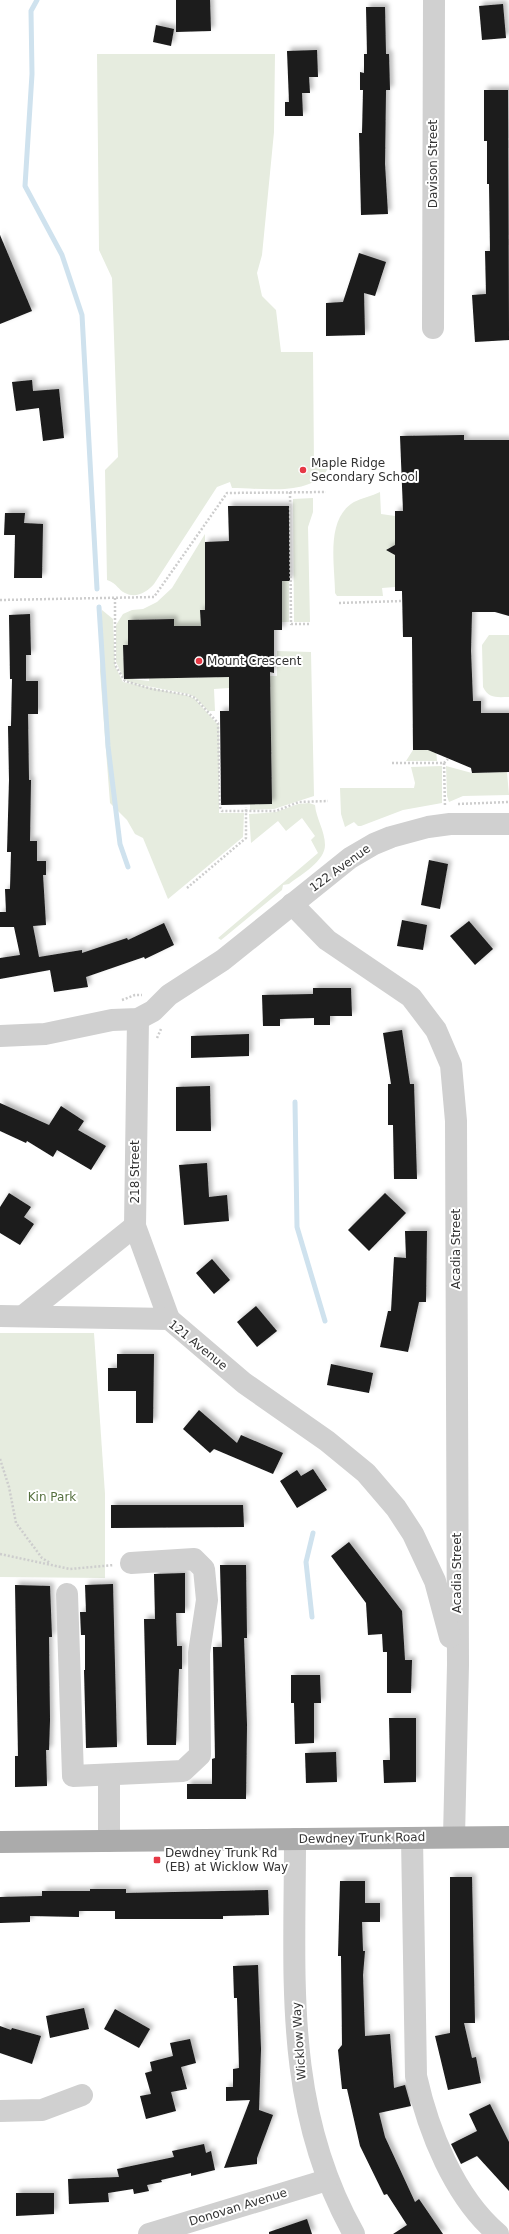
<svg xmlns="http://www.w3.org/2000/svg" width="509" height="2234" viewBox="0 0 509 2234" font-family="'DejaVu Sans',sans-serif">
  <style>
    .green { fill: #e6ecdf }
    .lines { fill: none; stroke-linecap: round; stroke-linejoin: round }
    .stream { stroke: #cfe2ee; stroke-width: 5 }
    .building { fill: #1a1a1a; filter: url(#shadow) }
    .path { stroke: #cdcdcd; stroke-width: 2.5; stroke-dasharray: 2 2; stroke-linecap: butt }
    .minor { stroke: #d0d0d0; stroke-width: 22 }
    .major { stroke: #ababab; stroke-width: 22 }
    .poi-dot { fill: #e63946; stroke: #fff; stroke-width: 1.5 }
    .labels { text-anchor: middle; stroke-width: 4; stroke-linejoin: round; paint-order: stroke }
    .street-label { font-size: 12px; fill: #333; stroke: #fff }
    .poi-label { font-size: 12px; fill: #333; stroke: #fff; text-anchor: start }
    .park-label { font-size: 12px; fill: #56703f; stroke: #fff }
  </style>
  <defs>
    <filter id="shadow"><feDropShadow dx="3.5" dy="-3.5" stdDeviation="2" flood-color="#0004"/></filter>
  </defs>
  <rect width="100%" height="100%" fill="#fff"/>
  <g class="green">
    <path d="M97 54H275L274 132 262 255 257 273 262 296 276 310 281 352H313L314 467 328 468C314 497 259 488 232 488L230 482 217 487 154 584C147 592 136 599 125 593 118 590 118 584 107 580L105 470 118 457 112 278 99 250Z"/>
    <path d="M380 492 381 514 395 516V545L392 547V553L395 555V587L382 588 383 596H337L335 593C335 565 325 519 354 502 362 498 372 496 380 492Z"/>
    <path d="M313 498V512L308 527 310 622H294L293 499Z"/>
    <path d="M205 534V610H201V626H174L173 619 128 620V645H123L124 678 149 681V678L230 677 229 688 214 689 215 711H208L195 697 188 694 131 683 124 679 116 662V625L123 614 132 610 143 609 157 602 172 588Z"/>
    <path d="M280 581H289V622H282Z"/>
    <path d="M102 610 113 619 115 666 123 682 189 696 195 699 219 726V813H244L243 837 168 899 143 838 135 834 127 820 110 803 100 671Z"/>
    <path d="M489 635H509V697C497 697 489 699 483 687L482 645Z"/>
    <path d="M277 651 311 652 314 796 274 809 250 810V804H272L270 676H277Z"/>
    <path d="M436 749 437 761H406L413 750Z"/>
    <path d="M442 766V803L403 810 361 826H358L354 822 345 827 341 814 340 788H414L415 783 411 767Z"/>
    <path d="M446 766 472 773 507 772 509 795 463 796 449 802 447 796Z"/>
    <path d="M309 803 315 805C316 818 325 831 325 845 325 861 302 874 289 884L283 885 282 890 226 936 221 940 218 938 318 853 311 840 315 836 302 818 286 831 278 821 251 843 249 814 276 812 298 804Z"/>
    <path d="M0 1333H94L105 1494V1578L0 1577Z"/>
  </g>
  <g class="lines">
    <g class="stream">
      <path d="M37 0 31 11 32 74 25 186 62 255 82 315 97 589"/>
      <path d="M99 607 108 746 120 844 128 867"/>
      <path d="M295 1102 297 1227 325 1321"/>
      <path d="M312 1617 306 1562 313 1533"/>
    </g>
  </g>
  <g class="building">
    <path d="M176 0H210L211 31 176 32Z"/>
    <path d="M503 4 506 38 482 40 479 6Z"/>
    <path d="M366 7H385L386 54H389L390 90H386L385 164 388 214 361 215 359 133H362L363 90H360V72L364 73V54H367Z"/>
    <path d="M156 25 174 29 171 46 153 42Z"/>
    <path d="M317 50 318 77H309L310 93H302L303 116H285V102H289L287 51Z"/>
    <path d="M484 90H508L509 340 475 342 472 295 486 294 485 251H490L489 184H487V141H484Z"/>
    <path d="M0 235 32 311 0 324Z"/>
    <path d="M359 253 386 262 375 296 364 293 365 335 326 336V303L343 302Z"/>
    <path d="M32 380 33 391 59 389 64 438 43 441 39 408 16 411 12 382Z"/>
    <path d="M464 435V440H509V616L495 612H472L471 651 473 701H481V713H509V772L472 773 471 768 428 750H413L412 637H403L402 591H395V555L386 550 395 545V511H403L400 436Z"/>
    <path d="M228 506H289L290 581H282V630H274V673L270 672 272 804 221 805 220 711H229V677L124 679 123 645H128V620L174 619V626H201L200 610H205V542L229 541Z"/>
    <path d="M5 513H25L24 523 43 524 42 578H14L15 535H4Z"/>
    <path d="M30 614 31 655H26V681H38V714H28L29 780H31L30 841H37V861H46V875H43L46 925 33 926 39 957 82 950V953L127 938 128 940 164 923 174 945 145 959 144 957 86 977 88 987 54 992 50 970 0 979V958L20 955 14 927H0V912H6L5 889H10L11 852H7L9 780 8 726H11L12 679H10L9 615Z"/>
    <path d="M429 860 448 864 440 909 421 905Z"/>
    <path d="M402 920 427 925 423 950 397 946Z"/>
    <path d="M469 921 493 949 475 965 450 936Z"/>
    <path d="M313 988H351L352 1016H330V1025H314V1018L280 1019V1026H263L262 995 313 994Z"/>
    <path d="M402 1030 410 1084H414L417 1179H394L393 1125H388V1084H391L383 1033Z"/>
    <path d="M249 1034V1056L191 1058V1036Z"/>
    <path d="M210 1086 211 1131H176V1087Z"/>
    <path d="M0 1103 49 1125 61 1106 84 1121 78 1130 106 1146 91 1170 57 1150 53 1157 27 1141 26 1143 0 1131Z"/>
    <path d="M207 1163 209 1197 227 1195 229 1221 184 1225 179 1165Z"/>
    <path d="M9 1193 31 1207 24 1217 34 1224 20 1245 0 1233V1207Z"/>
    <path d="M385 1193 406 1213 369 1251 348 1230Z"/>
    <path d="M405 1231H427L426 1302H419L408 1352 380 1347 388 1311H391L394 1257 406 1258Z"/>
    <path d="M212 1259 230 1280 214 1294 196 1273Z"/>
    <path d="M256 1306 277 1331 257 1347 237 1322Z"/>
    <path d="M117 1354H154L153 1423H136V1391H108V1368H117Z"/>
    <path d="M331 1364 373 1373 369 1393 327 1385Z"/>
    <path d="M199 1410 237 1443 241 1435 283 1453 273 1474 214 1449 210 1453 183 1429Z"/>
    <path d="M313 1469 327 1490 297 1508 280 1481 297 1470 301 1476Z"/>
    <path d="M111 1505H243L244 1527 111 1528Z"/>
    <path d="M349 1542 402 1611 405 1660H412L411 1693H387V1652H383L382 1634 368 1635 366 1603 331 1556Z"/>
    <path d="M220 1565H246L247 1638H244L247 1725 246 1799H187V1784H212V1759L215 1758 213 1647H222Z"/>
    <path d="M185 1573V1613H176L177 1646H182V1669H179L176 1745H147L144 1619H155L154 1574Z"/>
    <path d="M113 1584 117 1747 86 1748 84 1670H85V1635H81L80 1612H86L85 1585Z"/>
    <path d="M15 1585 50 1586 52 1637H49L50 1720 49 1750H46L47 1786 15 1787V1756H18Z"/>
    <path d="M291 1675H320L321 1703H314V1743L295 1744 294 1703H291Z"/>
    <path d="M389 1718H416V1782L384 1783 383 1760H390Z"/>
    <path d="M336 1752 337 1782 306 1783 305 1753Z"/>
    <path d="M450 1877H472L475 2023H464L472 2058 476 2057 481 2083 448 2090 435 2036 450 2033Z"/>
    <path d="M340 1881H365V1903H380V1922H362L363 1951H365L363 1975 365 2036 390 2034 394 2088 405 2085 411 2106 379 2113 385 2137 415 2202 419 2199 443 2234H393L407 2225 387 2194 384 2195 360 2146 347 2089H342L338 2050 342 2045 341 1956H338Z"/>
    <path d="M90 1889H126V1893L268 1890 269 1915 223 1916V1919H115V1911H79V1917L30 1916V1922L0 1923V1897L42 1896V1891H90Z"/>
    <path d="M258 1965 261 2049 259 2110 273 2115 257 2158V2164L224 2168 250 2100 226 2101V2087H233V2069L239 2068 237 1998H234L233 1966Z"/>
    <path d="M84 2008 89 2029 50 2038 46 2016Z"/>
    <path d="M115 2009 150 2029 139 2048 104 2029Z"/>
    <path d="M0 2026 11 2030 12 2028 41 2036 32 2064 0 2053Z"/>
    <path d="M190 2039 196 2063 181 2067 187 2089 171 2092 176 2111 146 2119 140 2096 151 2094 145 2073 152 2071 150 2062 173 2056 170 2043Z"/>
    <path d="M490 2104 509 2142V2191L477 2156 461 2164 451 2144 477 2131 469 2114Z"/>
    <path d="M204 2144 206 2153 211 2151 215 2170 191 2176V2173L161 2180 162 2182 147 2185 149 2191 134 2194 133 2189 108 2193 109 2202 69 2204 68 2179 119 2177 117 2169 174 2157 172 2151Z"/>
    <path d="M16 2193H54V2214L16 2216Z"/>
    <path d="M307 2219 312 2234H269V2232Z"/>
  </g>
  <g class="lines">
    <g class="path">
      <path d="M290 492 291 624H311"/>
      <path d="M115 598V665L125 681 152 689 188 695 195 698 218 723 220 807 222 811H276L299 802 328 801"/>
      <path d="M0 600 154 597 227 493 326 492"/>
      <path d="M339 603 402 601"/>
      <path d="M392 763H444L445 807"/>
      <path d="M444 763 448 759"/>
      <path d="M458 804 509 802"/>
      <path d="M187 888 246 838V807"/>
      <path d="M122 1000 135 995H142"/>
      <path d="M157 1038 161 1029"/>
      <path d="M0 1459 9 1487 16 1523 42 1558 50 1563"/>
      <path d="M0 1554 70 1569 114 1565"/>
    </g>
    <g class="minor">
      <path d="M433 328 434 0"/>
      <path d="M292 904 327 940 411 997 436 1030 451 1065 456 1121 458 1665 454 1837"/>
      <path d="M138 1019 135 1226 169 1319"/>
      <path d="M0 1036 45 1034 112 1020 138 1019 153 1011 169 995 223 960 350 858 374 844 391 837 428 827 450 824H509"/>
      <path d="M0 1316 169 1319 244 1383 327 1441 366 1473 396 1508 413 1534 435 1581 450 1637"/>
      <path d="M23 1316 135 1226"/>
      <path d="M67 1594 73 1776 183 1771 200 1755 199 1653 207 1600 204 1569 194 1559 131 1563"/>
      <path d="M109 1775V1841"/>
      <path d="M412 1838 416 2076C428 2130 454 2197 498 2234"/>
      <path d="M295 1839C295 1978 283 2108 354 2234"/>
      <path d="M0 2111 42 2110 82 2095"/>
      <path d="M149 2234 327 2180"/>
    </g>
    <path class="major" d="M0 1842 509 1837"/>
  </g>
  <g class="poi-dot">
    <circle cx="303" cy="470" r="4"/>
    <circle cx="199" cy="661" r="4"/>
    <rect x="153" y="1856" width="8" height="8" rx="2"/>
  </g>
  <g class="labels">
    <g class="street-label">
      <text transform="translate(433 164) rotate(-90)" y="4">Davison Street</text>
      <text transform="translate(340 868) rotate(-36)" y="4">122 Avenue</text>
      <text transform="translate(135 1172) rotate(-90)" y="4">218 Street</text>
      <text transform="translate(456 1249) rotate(-90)" y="4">Acadia Street</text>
      <text transform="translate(198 1345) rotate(39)" y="4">121 Avenue</text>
      <text transform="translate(457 1573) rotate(-90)" y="4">Acadia Street</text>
      <text transform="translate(362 1838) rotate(-1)" y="4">Dewdney Trunk Road</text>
      <text transform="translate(299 2041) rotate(-94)" y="4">Wicklow Way</text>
      <text transform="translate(238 2207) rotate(-17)" y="4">Donovan Avenue</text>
    </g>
    <g class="poi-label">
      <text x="311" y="467">Maple Ridge<tspan x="311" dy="14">Secondary School</tspan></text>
      <text x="207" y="665">Mount Crescent</text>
      <text x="165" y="1857">Dewdney Trunk Rd<tspan x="165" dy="14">(EB) at Wicklow Way</tspan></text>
    </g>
    <g class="park-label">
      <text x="52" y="1501">Kin Park</text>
    </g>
  </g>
</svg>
